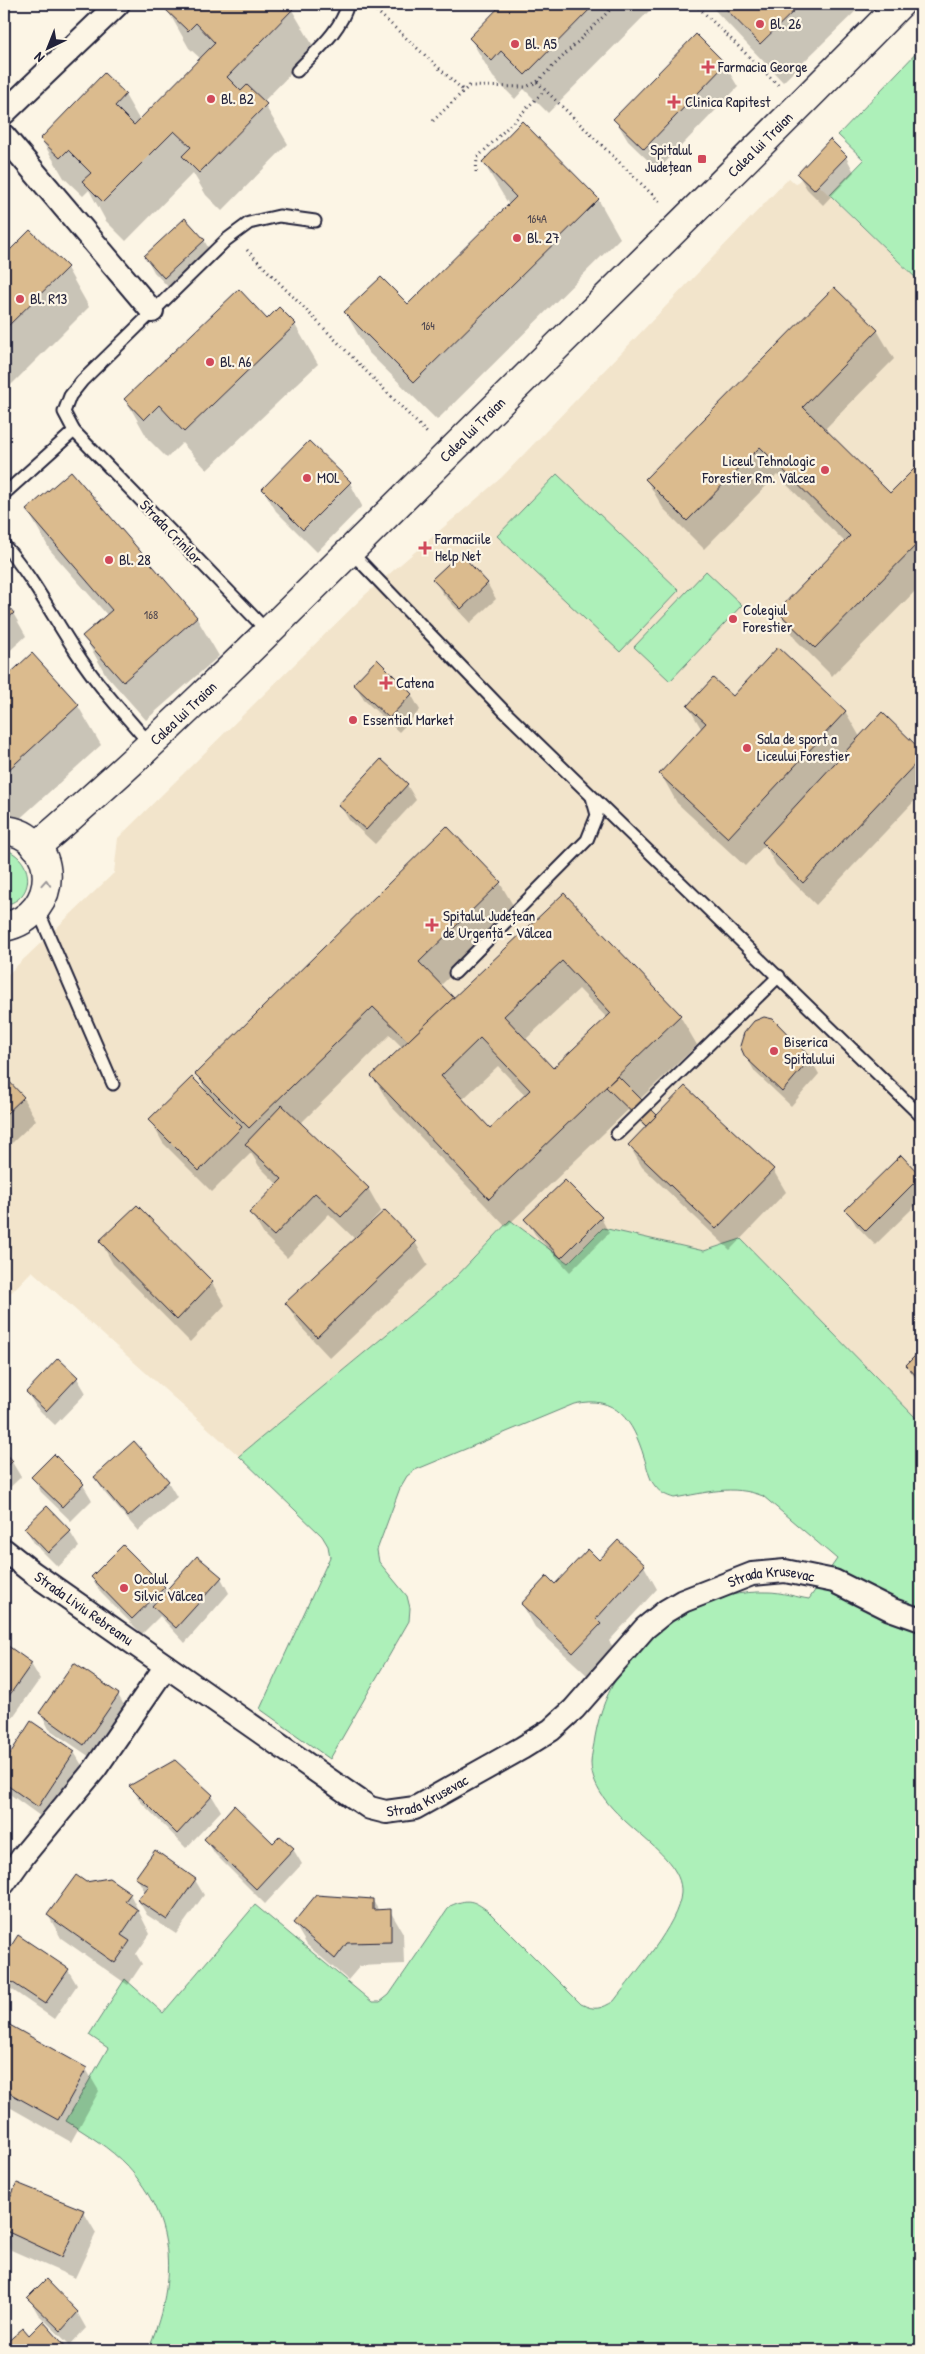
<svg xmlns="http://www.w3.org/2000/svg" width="925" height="2354" viewBox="0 0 925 2354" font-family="'Patrick Hand',sans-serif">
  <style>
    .built { fill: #f2e4cb }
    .green { fill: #adf0b9; stroke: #68897a }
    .shadow { fill: #0003; fill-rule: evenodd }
    .building { fill: #dbbb8e; stroke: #22223b; fill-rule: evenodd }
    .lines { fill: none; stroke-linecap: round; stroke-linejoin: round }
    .lane-casing { stroke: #22223b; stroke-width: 15 }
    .street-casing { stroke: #22223b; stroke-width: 26 }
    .primary-casing { stroke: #22223b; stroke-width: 31 }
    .path { stroke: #22223b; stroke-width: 3; stroke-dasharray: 1 4; stroke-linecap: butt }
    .lane { stroke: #fcf5e5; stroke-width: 11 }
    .street { stroke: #fcf5e5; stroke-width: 22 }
    .primary { stroke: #fcf5e5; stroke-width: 28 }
    .oneway { stroke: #9a9698 }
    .poi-dot { fill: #d1495b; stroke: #fcf5e5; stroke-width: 2 }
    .labels { text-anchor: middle; stroke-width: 4.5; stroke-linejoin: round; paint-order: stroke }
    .number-label { font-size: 12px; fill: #504850 }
    .poi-label { font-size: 15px; fill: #22223b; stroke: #fcf5e5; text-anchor: start }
    .street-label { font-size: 15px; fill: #22223b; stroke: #fcf5e5 }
  </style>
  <rect width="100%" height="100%" fill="#fcf5e5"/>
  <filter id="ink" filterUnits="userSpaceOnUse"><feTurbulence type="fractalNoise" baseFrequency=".02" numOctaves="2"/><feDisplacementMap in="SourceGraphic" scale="10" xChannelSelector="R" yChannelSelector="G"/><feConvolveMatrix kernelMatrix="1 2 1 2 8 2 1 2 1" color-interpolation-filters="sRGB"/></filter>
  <g filter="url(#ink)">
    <path class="built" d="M806 173 921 283V1417L918 1420 741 1239 704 1251 603 1228 568 1263 510 1220 455 1278 239 1456 32 1271 4 1300V978L114 873 118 838 366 594 502 477 789 178 796 184Z"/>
    <g class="green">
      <path d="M921 48V283L830 195 864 160 838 135Z"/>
      <path d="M557 474 679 590 620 652 497 536Z"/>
      <path d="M706 571 742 605 670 681 634 647Z"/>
      <path d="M4 849C34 858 37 899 4 905Z"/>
      <path d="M510 1220 568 1263 603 1228 704 1251 741 1239 917 1419 921 1417V2350H148C176 2284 178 2222 127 2166 110 2148 87 2134 66 2121L108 2048 89 2035 125 1979 163 2013 255 1905 372 2002H380L389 1995 450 1906C468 1898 473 1900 488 1911L581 2004C595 2011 601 2009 614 2001 634 1974 679 1924 681 1893 684 1848 592 1819 591 1763 591 1755 594 1746 595 1737 604 1686 630 1651 672 1621 678 1617 684 1611 690 1608 712 1597 744 1591 768 1592 781 1592 796 1597 809 1599L837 1559 763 1496C732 1484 706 1493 674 1498 667 1496 660 1493 655 1486 649 1479 647 1466 644 1457 633 1421 616 1394 574 1404L415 1470 407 1476 400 1488 377 1550 379 1562 407 1596 410 1608 409 1621 330 1759 260 1709 330 1557 328 1546 322 1536 239 1456 455 1278Z"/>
    </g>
    <g class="shadow">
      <path d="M172 4H286L292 10 315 49 263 102 288 144 222 211 206 195 193 173 126 241 106 221 89 190 83 196 64 178 41 139 125 95 140 121 201 59 189 48 167 9Z"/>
      <path d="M504 4H656L548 113 524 89 515 99 493 77 470 38Z"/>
      <path d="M709 4H863L783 82Z"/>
      <path d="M696 36 725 65 738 87 658 170 628 141 615 119Z"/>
      <path d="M846 157 854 172 823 205 807 189 798 174Z"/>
      <path d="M483 162 598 199 620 238 437 420 368 352 346 313 408 306 509 205Z"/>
      <path d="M30 231 67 268 89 307 4 392V258Z"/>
      <path d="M204 240 212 255 173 292 154 272 146 257Z"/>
      <path d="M279 309 295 325 318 364 207 470 182 443 167 458 148 439 126 400 267 320Z"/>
      <path d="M877 330 894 359 824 430 890 495 921 463V585L832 676 796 640 779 611 846 543 777 475 704 549 663 508 646 479Z"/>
      <path d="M4 468 12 482 4 489Z"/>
      <path d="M350 483 362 506 317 552 276 511 263 489Z"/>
      <path d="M28 511 196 617 219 656 146 720 106 675 84 636 108 616 50 550Z"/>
      <path d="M434 579 487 583 496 599 470 623 443 594Z"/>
      <path d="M4 603 13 613 26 636 4 656Z"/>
      <path d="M32 655 78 706 101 745 5 832 4 681Z"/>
      <path d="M355 684 411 694 420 710 399 732 364 700Z"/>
      <path d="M733 698 845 711 860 737 882 713 921 752V794L816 905 776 865 765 845 745 866 677 803 661 774 702 730 688 706Z"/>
      <path d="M407 785 416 800 375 844 349 820 340 805Z"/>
      <path d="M500 883 517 912 440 986 454 1000 564 895 680 1016 697 1045 640 1099 657 1116 773 1170 786 1192 730 1250 642 1167 629 1145 646 1128 628 1110 506 1227 390 1105 373 1076 403 1048 390 1035 300 1124 368 1188 381 1211 369 1224 415 1242 428 1265 330 1358 300 1326 287 1304 355 1239 329 1214 287 1258 264 1235 251 1213 278 1185 259 1166 251 1153 212 1192 163 1143 150 1120 208 1094 197 1074ZM579 989 607 1018 553 1070 525 1040ZM498 1066 526 1096 490 1130 462 1100Z"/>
      <path d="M746 1056 810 1058 819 1074 791 1106 755 1072Z"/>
      <path d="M4 1078 23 1098 36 1120 12 1143 4 1134Z"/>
      <path d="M901 1157 921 1178V1200L875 1245 856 1225 847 1210Z"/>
      <path d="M601 1218 609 1233 570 1272 535 1234 526 1219Z"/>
      <path d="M101 1242 212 1283 225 1305 190 1342 113 1264Z"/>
      <path d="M921 1351V1388L907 1365Z"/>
      <path d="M58 1360 77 1378 86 1393 55 1425 36 1407 27 1392Z"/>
      <path d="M134 1443 168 1482 177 1497 138 1531 104 1492 95 1477Z"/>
      <path d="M4 1453 12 1462 21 1477 4 1493Z"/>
      <path d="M54 1456 83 1485 92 1500 71 1521 41 1492 33 1477Z"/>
      <path d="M26 1528 70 1532 79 1547 58 1567 34 1543Z"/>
      <path d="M618 1541 644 1566 657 1589 609 1641 613 1647 587 1675 535 1627 522 1604 599 1561Z"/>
      <path d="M92 1578 164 1588 166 1592 221 1578 229 1593 185 1643 160 1616 142 1634 101 1593Z"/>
      <path d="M4 1645 31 1664 40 1679 5 1728Z"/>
      <path d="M74 1665 118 1695 127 1710 93 1759 49 1729 41 1713Z"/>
      <path d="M32 1723 74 1752 83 1767 47 1821 4 1790V1765Z"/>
      <path d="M175 1762 212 1796 221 1811 186 1848 140 1801 131 1786Z"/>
      <path d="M4 1824 8 1832 4 1839Z"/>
      <path d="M206 1839 273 1845 293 1849 302 1864 265 1904 215 1854Z"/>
      <path d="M156 1851 195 1880 204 1895 176 1934 147 1915 138 1900 145 1892 137 1878Z"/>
      <path d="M86 1884 130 1894 150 1934 136 1954 142 1964 128 1985 61 1938 48 1915Z"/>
      <path d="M373 1901 379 1911H390L403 1933 404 1964 360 1966 348 1980 307 1945 294 1923Z"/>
      <path d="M19 1937 68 1970 77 1985 54 2019 4 1984V1960Z"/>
      <path d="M6 2024 86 2069 99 2091 71 2142 4 2104V2029Z"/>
      <path d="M18 2184 83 2211 96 2233 75 2278 11 2250 4 2237V2215Z"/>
      <path d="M29 2298 77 2312 86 2328 70 2345 38 2314Z"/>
      <path d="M43 2323 67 2350H4V2347L23 2330 29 2337Z"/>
    </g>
    <g class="building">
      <path d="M170 4H288L293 9 227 77 241 91 247 85 267 104 199 173 182 156 191 147 174 131 103 202 82 181 91 173 68 150 60 158 40 139 104 73 126 94 115 106 134 125 215 43 196 23 188 31 165 9Z"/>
      <path d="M502 4H595L525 75 501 51 492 61 469 38Z"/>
      <path d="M721 4H801L760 44Z"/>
      <path d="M696 34 726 64 644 149 613 119Z"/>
      <path d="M522 121 599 199 414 382 344 312 381 277 408 304 516 197 482 162Z"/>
      <path d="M830 139 847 156 814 190 797 174Z"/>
      <path d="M185 218 205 240 164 278 144 256Z"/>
      <path d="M30 230 68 267 4 330V256Z"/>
      <path d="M834 287 878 330 803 407 890 493 921 462V540L815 648 777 611 850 536 760 447 687 521 645 479Z"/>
      <path d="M239 289 267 319 279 307 296 324 184 432 159 405 144 420 124 399Z"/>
      <path d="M309 441 351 482 303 530 262 489Z"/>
      <path d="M71 471 197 617 123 682 82 636 112 610 26 510Z"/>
      <path d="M460 553 488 583 461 609 432 579Z"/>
      <path d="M4 601 14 613 4 622Z"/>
      <path d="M778 647 846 711 728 838 659 774 706 723 687 706 713 678 733 696Z"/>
      <path d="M32 653 79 705 4 774V679Z"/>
      <path d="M377 659 412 694 389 718 353 684Z"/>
      <path d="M882 712 921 750V758L803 883 762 842Z"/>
      <path d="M381 759 408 784 366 830 338 805Z"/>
      <path d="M447 826 501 882 419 962 454 998 408 1041 373 1007 249 1128 195 1074Z"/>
      <path d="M564 893 681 1015 489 1199 371 1076ZM562 961 611 1013 553 1068 504 1016ZM480 1038 530 1090 490 1128 441 1076Z"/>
      <path d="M921 976V988L915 982Z"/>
      <path d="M764 1017 773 1019 811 1058 782 1092 745 1057 740 1046 744 1033 754 1021Z"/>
      <path d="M4 1076 24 1097 4 1116Z"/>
      <path d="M618 1076 657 1115 646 1126 606 1087Z"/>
      <path d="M192 1077 242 1127 199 1171 148 1120Z"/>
      <path d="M685 1086 774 1169 716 1229 628 1145Z"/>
      <path d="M282 1105 369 1188 341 1217 315 1193 274 1236 249 1213 282 1179 245 1144Z"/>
      <path d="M901 1155 921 1176 866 1231 845 1210Z"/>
      <path d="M565 1180 602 1217 561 1258 524 1219Z"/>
      <path d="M137 1205 213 1282 177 1320 99 1241Z"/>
      <path d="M385 1210 416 1242 317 1337 285 1303Z"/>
      <path d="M921 1350V1381L906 1365Z"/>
      <path d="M58 1358 78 1377 46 1411 26 1392Z"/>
      <path d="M134 1441 169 1481 128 1517 94 1477Z"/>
      <path d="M4 1451 13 1461 4 1470Z"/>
      <path d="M54 1454 84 1484 62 1507 31 1477Z"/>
      <path d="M47 1506 71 1531 48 1553 24 1528Z"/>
      <path d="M618 1540 645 1565 596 1619 601 1624 573 1653 521 1604 547 1576 555 1584 588 1549 599 1560Z"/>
      <path d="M123 1545 165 1587 132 1619 91 1577Z"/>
      <path d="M197 1556 222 1577 176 1628 152 1606Z"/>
      <path d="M4 1643 32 1663 4 1703Z"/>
      <path d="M74 1663 119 1694 84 1745 39 1713Z"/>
      <path d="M31 1721 75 1751 38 1807 4 1783V1763Z"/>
      <path d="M175 1760 213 1795 177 1834 129 1786Z"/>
      <path d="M234 1805 273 1843 280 1836 294 1848 256 1889 204 1839Z"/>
      <path d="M155 1850 196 1879 167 1920 137 1900 149 1886 135 1878Z"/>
      <path d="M76 1875 86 1882 109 1878 131 1893 125 1901 138 1910 121 1935 130 1941 115 1963 47 1915Z"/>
      <path d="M316 1895 373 1899V1910L391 1909V1942L347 1943 335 1959 293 1923Z"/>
      <path d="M18 1935 69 1969 45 2004 4 1977V1957Z"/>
      <path d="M6 2023 87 2068 58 2120 4 2090V2026Z"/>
      <path d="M17 2183 84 2210 62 2257 4 2230V2212Z"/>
      <path d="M46 2279 78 2312 61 2331 27 2298Z"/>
      <path d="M43 2321 67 2348 65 2350H4V2345L23 2328 29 2335Z"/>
    </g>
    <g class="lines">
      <g class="lane-casing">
        <g id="lane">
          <path d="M297 71C317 50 340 32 348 4"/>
          <path d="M4 494 74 431"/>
          <path d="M4 545C33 577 52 616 76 652 98 686 124 714 150 744"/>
          <path d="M350 551 503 710 921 1116"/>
          <path d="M268 632 74 431 64 412 70 396 82 381 226 240 249 223 279 216 315 221"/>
          <path d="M37 908 113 1084"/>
          <path d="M455 973 587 840 597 815 592 797"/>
          <path d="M617 1134 779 976"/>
        </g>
      </g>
      <g class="street-casing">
        <g id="street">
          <path d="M4 113 118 4"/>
          <path d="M4 136 152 311"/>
          <path id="s1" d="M4 1550 33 1573 355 1798 370 1808 386 1812 415 1808 522 1748 551 1730 574 1709 645 1628 666 1611 683 1601 752 1574 785 1571 834 1581 890 1609 921 1620"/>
          <path d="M4 1883 24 1855 95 1769 166 1666"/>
        </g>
      </g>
      <g class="primary-casing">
        <g id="primary">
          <path d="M4 830C59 834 63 915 4 927"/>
          <path id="s2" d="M36 847C174 729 302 598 432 470 588 315 746 161 900 4"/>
        </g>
      </g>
      <g class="path">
        <path d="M369 4 464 91"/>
        <path d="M695 4 780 87"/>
        <path d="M537 82 662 204"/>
        <path d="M433 121 469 86 526 87 537 82 616 4"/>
        <path d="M476 172 477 158 545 90"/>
        <path d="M247 250 428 434"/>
      </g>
      <use href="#lane" class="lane"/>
      <use href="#street" class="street"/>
      <use href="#primary" class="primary"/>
    </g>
    <defs><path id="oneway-chevron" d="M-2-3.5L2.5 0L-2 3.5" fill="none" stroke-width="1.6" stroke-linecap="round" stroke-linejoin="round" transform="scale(1.25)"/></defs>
    <use class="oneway" href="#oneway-chevron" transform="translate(46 883) rotate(-86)"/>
  </g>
  <g class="poi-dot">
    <circle cx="760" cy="24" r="5"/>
    <circle cx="515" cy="44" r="5"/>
    <path d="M705.5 59.5h5v5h5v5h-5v5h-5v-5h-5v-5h5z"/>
    <circle cx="211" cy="99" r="5"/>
    <path d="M671.5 94.5h5v5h5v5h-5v5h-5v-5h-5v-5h5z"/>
    <rect x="697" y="154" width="10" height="10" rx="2.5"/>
    <circle cx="517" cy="238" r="5"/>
    <circle cx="20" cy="299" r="5"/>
    <circle cx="210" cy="362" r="5"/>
    <circle cx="825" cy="470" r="5"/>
    <circle cx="307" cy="478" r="5"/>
    <path d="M422.5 540.5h5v5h5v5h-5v5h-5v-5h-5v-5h5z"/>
    <circle cx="109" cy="560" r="5"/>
    <circle cx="733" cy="619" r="5"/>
    <path d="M383.5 675.5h5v5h5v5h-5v5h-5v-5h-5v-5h5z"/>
    <circle cx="353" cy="720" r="5"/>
    <circle cx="747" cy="748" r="5"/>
    <path d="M429.5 917.5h5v5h5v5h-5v5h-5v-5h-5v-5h5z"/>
    <circle cx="774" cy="1051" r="5"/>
    <circle cx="124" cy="1588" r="5"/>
  </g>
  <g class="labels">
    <g class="number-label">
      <text x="537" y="223">164A</text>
      <text x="428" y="330">164</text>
      <text x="151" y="619">168</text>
    </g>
    <g class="poi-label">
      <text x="770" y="29">Bl. 26</text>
      <text x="525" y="49">Bl. A5</text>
      <text x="718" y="72">Farmacia George</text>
      <text x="221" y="104">Bl. B2</text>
      <text x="685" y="107">Clinica Rapitest</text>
      <text x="692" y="155" text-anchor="end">Spitalul<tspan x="692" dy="17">Județean</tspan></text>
      <text x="527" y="243">Bl. 27</text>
      <text x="30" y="304">Bl. R13</text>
      <text x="220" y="367">Bl. A6</text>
      <text x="815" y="466" text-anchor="end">Liceul Tehnologic<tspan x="815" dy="17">Forestier Rm. Vâlcea</tspan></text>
      <text x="317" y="483">MOL</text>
      <text x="435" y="544">Farmaciile<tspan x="435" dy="17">Help Net</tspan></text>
      <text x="119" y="565">Bl. 28</text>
      <text x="743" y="615">Colegiul<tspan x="743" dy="17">Forestier</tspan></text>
      <text x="396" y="688">Catena</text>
      <text x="363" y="725">Essential Market</text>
      <text x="757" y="744">Sala de sport a<tspan x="757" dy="17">Liceului Forestier</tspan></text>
      <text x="443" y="921">Spitalul Județean<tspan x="443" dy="17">de Urgență - Vâlcea</tspan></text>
      <text x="784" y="1047">Biserica<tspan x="784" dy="17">Spitalului</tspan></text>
      <text x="134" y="1584">Ocolul<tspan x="134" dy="17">Silvic Vâlcea</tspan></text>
    </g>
    <g class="street-label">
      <text dy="5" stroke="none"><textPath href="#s2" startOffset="1009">Calea lui Traian</textPath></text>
      <text dy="5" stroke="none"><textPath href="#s2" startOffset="604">Calea lui Traian</textPath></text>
      <text transform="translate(171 532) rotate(46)" y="5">Strada Crinilor</text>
      <text dy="5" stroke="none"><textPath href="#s2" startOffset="199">Calea lui Traian</textPath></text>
      <text dy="5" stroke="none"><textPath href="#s1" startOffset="929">Strada Krusevac</textPath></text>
      <text dy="5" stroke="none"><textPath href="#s1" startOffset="99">Strada Liviu Rebreanu</textPath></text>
      <text dy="5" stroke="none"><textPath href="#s1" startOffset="509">Strada Krusevac</textPath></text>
    </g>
  </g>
  <rect width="925" height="2354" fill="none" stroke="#fcf5e5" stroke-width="20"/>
  <rect x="10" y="10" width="905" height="2334" fill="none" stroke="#22223b" stroke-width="2" filter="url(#ink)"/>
  <g transform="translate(48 48) rotate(223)" stroke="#fcf5e5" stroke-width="4" paint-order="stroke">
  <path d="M0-4L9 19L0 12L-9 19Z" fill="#22223b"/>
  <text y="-8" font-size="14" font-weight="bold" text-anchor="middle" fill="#22223b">N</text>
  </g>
</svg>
